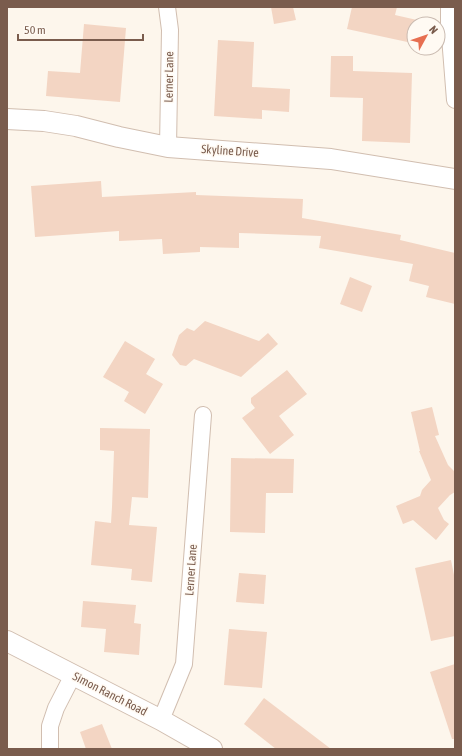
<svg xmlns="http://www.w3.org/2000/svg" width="462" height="756" viewBox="0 0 462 756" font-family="'Asap Condensed',sans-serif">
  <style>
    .building { fill: #f3d5c3 }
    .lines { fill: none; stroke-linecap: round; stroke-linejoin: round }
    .minor-casing { stroke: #d1beb0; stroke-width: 18 }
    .tertiary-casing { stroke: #d1beb0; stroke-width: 22 }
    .minor { stroke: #fff; stroke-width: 16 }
    .tertiary { stroke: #fff; stroke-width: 20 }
    .labels { text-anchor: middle; stroke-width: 3; stroke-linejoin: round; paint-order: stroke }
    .street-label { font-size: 12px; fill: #7a5c4d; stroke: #fffaf3 }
  </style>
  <rect width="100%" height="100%" fill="#fdf6ec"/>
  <g class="building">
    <path d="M271 7H293L296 20 274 24Z"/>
    <path d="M352 7H397L395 15 417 20 416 24H414L412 43 347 29Z"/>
    <path d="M84 24 126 28 120 102 46 96 48 71 80 73Z"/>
    <path d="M218 40 254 42 252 87 290 89 289 112 262 110V119L214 116Z"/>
    <path d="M331 56H353V71L412 73 410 143 362 141 363 98 330 97Z"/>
    <path d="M101 181 102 197 196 192V195L303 199 302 218 401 235 400 240 455 253V304L426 297 429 286 409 281 413 264 319 248 321 236 239 233V248L200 247V252L163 254 162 239 119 241V231L35 237 31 186Z"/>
    <path d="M350 277 372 286 362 312 340 304Z"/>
    <path d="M205 321 259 341 268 333 278 344 241 377 194 359 186 366 180 365 172 355 179 335 187 328 194 331Z"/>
    <path d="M125 341 155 359 146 374 163 384 145 414 124 401 129 392 103 377Z"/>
    <path d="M287 370 307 394 279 416 294 435 270 454 242 418 255 408 251 403V398Z"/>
    <path d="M432 407 439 435 435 436 448 465 455 472V492L450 495 438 508 444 520 449 524 436 540 413 520 403 524 396 506 420 496 422 490 431 480 419 451H420L411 412Z"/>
    <path d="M100 428 150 429 148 498 132 497 129 525 157 527 152 582 131 580 132 569 91 565 95 521 111 523 112 507 114 451 100 450Z"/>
    <path d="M231 458 294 459 293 493H266L265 533 230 532Z"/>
    <path d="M451 560 455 580V636L431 641 415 568Z"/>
    <path d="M239 573 266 575 264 604 236 602Z"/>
    <path d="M83 601 136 605 134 623 141 624 139 655 104 652 106 629 81 627Z"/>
    <path d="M229 629 267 632 262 688 224 685Z"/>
    <path d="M455 664V739H452L430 672Z"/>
    <path d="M264 698 331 749H276L244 724Z"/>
    <path d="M102 724 112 749H86L80 732Z"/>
  </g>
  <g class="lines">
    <g class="minor-casing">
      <g id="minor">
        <path d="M167 7 170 30 168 147"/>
        <path d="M449 7V24L455 100"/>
        <path d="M161 720 184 664 203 415"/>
        <path d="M50 749V726L56 708 73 675"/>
      </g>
    </g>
    <g class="tertiary-casing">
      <g id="tertiary">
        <path d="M7 119 44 121 76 126 119 137 168 147 331 159 455 179"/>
        <path d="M7 641 161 720 212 749"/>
      </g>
    </g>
    <use href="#minor" class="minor"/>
    <use href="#tertiary" class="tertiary"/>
  </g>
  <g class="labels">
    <g class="street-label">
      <text transform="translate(169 77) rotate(-89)" y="4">Lerner Lane</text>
      <text transform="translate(230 151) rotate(4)" y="4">Skyline Drive</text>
      <text transform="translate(191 570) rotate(-86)" y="4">Lerner Lane</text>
      <text transform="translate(110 694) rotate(27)" y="4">Simon Ranch Road</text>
    </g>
  </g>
  <rect width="462" height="756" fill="none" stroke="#7a5c4d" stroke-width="16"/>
  <g transform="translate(426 36) rotate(50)"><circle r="19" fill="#fffaf3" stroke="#cabbb1"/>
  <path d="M0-3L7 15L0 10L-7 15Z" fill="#e76f51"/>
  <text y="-6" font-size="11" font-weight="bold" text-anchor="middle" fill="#7a5c4d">N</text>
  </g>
  <path d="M18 34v6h125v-6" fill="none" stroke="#7a5c4d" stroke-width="2"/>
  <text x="24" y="34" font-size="12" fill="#7a5c4d" stroke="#fffaf3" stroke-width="3" paint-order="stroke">50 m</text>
</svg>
